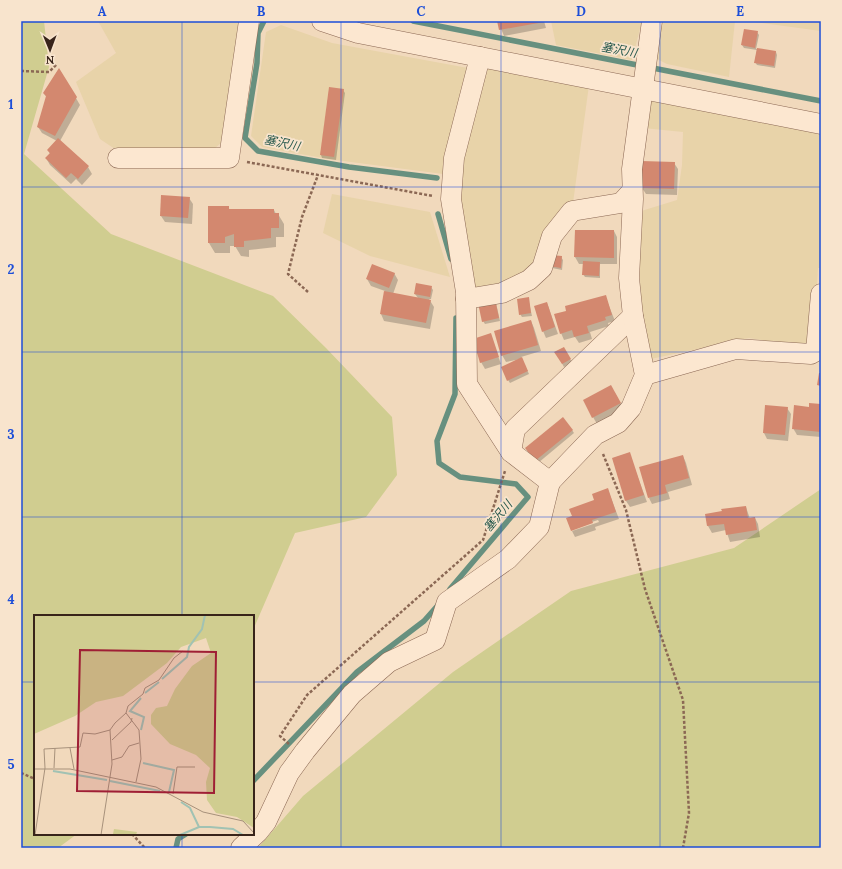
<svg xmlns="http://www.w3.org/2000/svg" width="842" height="869" viewBox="0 0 842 869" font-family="Lora,'Noto Sans JP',serif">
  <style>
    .farmland { fill: #e8d3a9 }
    .green { fill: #d0cd90 }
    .shadow { fill: #0003 }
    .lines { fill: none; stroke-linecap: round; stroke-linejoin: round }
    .stream { stroke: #67907f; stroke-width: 5.5 }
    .building { fill: #d3886f }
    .minor-casing { stroke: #8b6854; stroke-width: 21 }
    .path { stroke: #8b6854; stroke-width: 2.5; stroke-dasharray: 3 2; stroke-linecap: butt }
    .minor { stroke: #fce7d0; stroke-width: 20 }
    .grid { fill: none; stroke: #1d4ed8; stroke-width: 1; stroke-opacity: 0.55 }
    .labels { text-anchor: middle; stroke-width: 3.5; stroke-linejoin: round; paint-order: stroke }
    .water-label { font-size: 12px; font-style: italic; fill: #285a4e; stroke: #f8e4cd }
    .inset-river { fill: none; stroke: #a1c2b3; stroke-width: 2 }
    .inset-road { fill: none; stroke: #a7917b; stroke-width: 1 }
    .view { fill: #9f1f35; fill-opacity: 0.15; stroke: #9f1f35; stroke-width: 2 }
    .inset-edge { fill: none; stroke: #38241a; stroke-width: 2 }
    .neatline { fill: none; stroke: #1d4ed8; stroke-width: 1.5 }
    .grid-label { font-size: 13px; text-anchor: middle; font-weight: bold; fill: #1d4ed8 }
  </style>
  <rect width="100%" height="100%" fill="#f1d9bc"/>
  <g class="farmland">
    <path d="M98 21H240L224 140 212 151 121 153 100 139 76 82 116 53Z"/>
    <path d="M551 21H642L632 60 556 45Z"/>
    <path d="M662 21H735L729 77 667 64 657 59Z"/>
    <path d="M747 21H821V31Z"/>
    <path d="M281 25 332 43 468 68 443 174 328 159 262 147 251 136 266 32Z"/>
    <path d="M488 68 589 85 573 203 538 258 524 276 475 291 459 202V170L469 130Z"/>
    <path d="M654 99 821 134V268H818L814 341 804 347 749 338 646 360 641 312 638 212 677 200 682 165 683 132 643 128 647 104Z"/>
    <path d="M332 194 430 212 450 277 370 256 323 233Z"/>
  </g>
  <g class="green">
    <path d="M21 21H44L49 67 24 154 111 234 273 296 326 348 392 417 397 475 366 517 295 533 253 630V616H35V834H77L58 848H21Z"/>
    <path d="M821 489V848H258L303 796 453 672 571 591 734 548Z"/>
  </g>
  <g class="shadow">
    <path d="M498 21H544L546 28 504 36Z"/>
    <path d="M757 32 759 35 756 49 776 52 777 55 775 68 757 65 755 62 757 50 744 48 742 45Z"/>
    <path d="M59 69 80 105 60 141 88 167 92 174 82 185 76 179 71 184 50 165 46 158 50 154 48 150 57 141 42 133 38 127 47 98 44 93Z"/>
    <path d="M343 90 345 93 336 160 322 158 321 155Z"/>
    <path d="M674 163 678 169 677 195 646 194 642 188Z"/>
    <path d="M189 198 193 204 192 224 165 222 161 216Z"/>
    <path d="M209 207H228L230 210H274L276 214H278L284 224V237H276V247L249 250V257L241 256 235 246H230V253H215L209 243Z"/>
    <path d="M576 231H614L617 237V264H600V278L585 277 583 274 584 264H579L575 257Z"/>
    <path d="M561 257 563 260 562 270 552 268 550 266Z"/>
    <path d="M394 273 398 280 393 294 418 298 415 294 431 287 433 290 431 299H429L434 307 430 329 384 321 381 314 385 291 371 286 367 279Z"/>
    <path d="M605 296 615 321 608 323 609 326 590 332 592 339 579 343 575 337 564 340 561 333 567 311Z"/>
    <path d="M528 298 532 316 522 317 520 314Z"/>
    <path d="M496 303 500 321 485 324 483 321Z"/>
    <path d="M547 303 558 334 546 338 543 331Z"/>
    <path d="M531 321 534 328 541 351 521 357 529 374 510 383 508 380 521 359 506 362 502 355Z"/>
    <path d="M490 334 501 364 485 369 481 362Z"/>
    <path d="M563 348 572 362 564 367 556 353Z"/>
    <path d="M615 393 624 410 597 424 593 417Z"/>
    <path d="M821 405V437L797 435 793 428 810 408Z"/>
    <path d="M787 408 791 414 788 441 767 439 764 433Z"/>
    <path d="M572 430 574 433 538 463 528 451Z"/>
    <path d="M629 453 647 502 630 507 626 501 614 458Z"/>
    <path d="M683 456 686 463 692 485 668 492 670 499 652 504 649 498Z"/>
    <path d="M608 490 619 519 595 527 596 530 575 537 572 531 599 522 598 520 571 529 573 517Z"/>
    <path d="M746 507 750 519 755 518 758 524 760 537 730 542 726 530 712 533 708 526 706 515Z"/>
  </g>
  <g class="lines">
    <g class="stream">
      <path d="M264 21 258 33 257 63 245 138 258 151 349 167 437 178"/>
      <path d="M413 21 821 101"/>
      <path d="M438 214 451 259"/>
      <path d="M450 589 528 497 516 484 460 477 439 463 437 441 455 394 456 318"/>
      <path d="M253 781 357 672 424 621 439 604"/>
      <path d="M176 848 178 839 186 834"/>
    </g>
  </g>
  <g class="building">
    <path d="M497 21H544V22L499 30Z"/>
    <path d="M744 29 758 31 755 48 741 45Z"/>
    <path d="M757 48 776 51 774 66 754 63Z"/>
    <path d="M59 68 77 97 55 136 37 127 46 96 43 93Z"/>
    <path d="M329 87 344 89 334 157 320 155Z"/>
    <path d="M58 138 89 166 78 179 71 173 66 178 45 158 50 153 47 150Z"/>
    <path d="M641 161 675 162 674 189 641 188Z"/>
    <path d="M161 195 190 197 188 218 160 216Z"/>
    <path d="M208 206H229V209H274V213H279V228H271V238L244 241V247H234V234L225 237V243H208Z"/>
    <path d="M575 230H614V258L574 257Z"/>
    <path d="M551 255 562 256 561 268 549 266Z"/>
    <path d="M583 261 600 262 599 276 582 275Z"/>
    <path d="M372 264 395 273 389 288 366 279Z"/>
    <path d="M416 283 432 286 430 297 414 294Z"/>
    <path d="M384 291 431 300 426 323 380 314Z"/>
    <path d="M606 295 612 315 605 317 606 320 587 326 589 333 574 337 572 330 560 334 554 314 566 311 565 306Z"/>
    <path d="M529 297 531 313 519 315 517 299Z"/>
    <path d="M495 299 499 318 482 322 478 303Z"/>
    <path d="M547 302 555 327 542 332 534 306Z"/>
    <path d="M531 320 538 345 501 356 494 331Z"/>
    <path d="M491 333 499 357 480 363 473 339Z"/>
    <path d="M564 347 571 359 562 364 554 352Z"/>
    <path d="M522 357 528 371 507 381 501 367Z"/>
    <path d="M819 373H821V386L817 385Z"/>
    <path d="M611 385 621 403 592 418 583 400Z"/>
    <path d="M809 403 821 404V432L792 429 794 405 809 407Z"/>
    <path d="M765 405 788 407 785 435 763 433Z"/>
    <path d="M563 417 573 430 535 461 525 448Z"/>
    <path d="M630 452 644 495 625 501 612 458Z"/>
    <path d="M683 455 689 478 665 485 667 493 648 498 639 467Z"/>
    <path d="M608 488 616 512 592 520 593 523 571 531 566 518 572 516 569 509 594 500 592 494Z"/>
    <path d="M746 506 748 518 755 517 757 530 726 535 724 524 707 526 705 514 722 511 721 509Z"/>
  </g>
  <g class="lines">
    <g class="minor-casing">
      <g id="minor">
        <path d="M322 21 358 33 821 124"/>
        <path d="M118 158H229L249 21"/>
        <path d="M466 299 502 293 529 280 542 268 552 236 572 211 621 203 632 191"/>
        <path d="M645 375 736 349 811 354 816 351 821 294"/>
        <path d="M511 452 515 429 633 316"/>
        <path d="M550 482 595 435 618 423 631 408 645 375 633 316 629 278 633 199 632 169 652 21"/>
        <path d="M241 848 258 832 266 822 289 773 305 751 352 694 389 662 435 640 447 602 508 559 539 527 550 482 511 452 467 384 466 292 451 199 454 158 480 57"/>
      </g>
    </g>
    <g class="path">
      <path d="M21 71 49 72 57 64"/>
      <path d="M247 162 433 196"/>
      <path d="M308 292 288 274 302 217 318 175"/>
      <path d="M603 454 626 510 645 589 683 700 689 813 683 848"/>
      <path d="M289 744 280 736 307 695 483 540 505 471"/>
      <path d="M21 773 35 779"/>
      <path d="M132 834 145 848"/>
    </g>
    <use href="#minor" class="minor"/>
  </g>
  <path class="grid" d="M182 21V616M341 21V848M501 21V848M660 21V848M21 187H821M21 352H821M21 517H821M21 682H35M253 682H821M182 834V848"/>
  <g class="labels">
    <g class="water-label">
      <text transform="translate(619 50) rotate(11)" y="4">塞沢川</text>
      <text transform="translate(282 143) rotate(12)" y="4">塞沢川</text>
      <text transform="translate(498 516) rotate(-50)" y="4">塞沢川</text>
    </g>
  </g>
  <g transform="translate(34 615)">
    <rect width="220" height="220" fill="#f1d9bc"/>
    <path d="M0 0H220V213L203 202 182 198 173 185 172 167 176 153 162 140 136 129 117 109V100L122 93 133 91 141 74 158 51 177 38 172 23 147 32 133 48 89 81 62 87 41 101 0 119ZM80 214 103 217 102 220 79 219Z" fill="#d0cd90"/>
    <path class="inset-river" d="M128 64 153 42 155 32 168 14 171 0M111 78 125 67M107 83 96 96 110 102 107 115M109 148 140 155 135 177M19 156 73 165M76 166 126 176M147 187 156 193 165 212M146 220 165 212H176L199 214 209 220"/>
    <path class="inset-road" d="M78 125 97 107 98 103M36 133 40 154M78 145 88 142 95 131 105 128M20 153 21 133M0 154H36L122 172 169 197 209 206 220 218M102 167 107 144 105 115 92 98 94 91 109 79 111 73 125 65 140 43 149 36M139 179 143 152H161M1 220 11 153 10 134 46 132 49 118 61 119 76 115M67 220 78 149 76 115 81 108 92 98"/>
    <path class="view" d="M46 35 182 37 180 178 43 176Z"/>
    <rect width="220" height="220" class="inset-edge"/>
  </g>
  <rect width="842" height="869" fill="none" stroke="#f8e4cd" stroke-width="44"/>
  <g transform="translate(50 50) rotate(179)" stroke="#f8e4cd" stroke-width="3" paint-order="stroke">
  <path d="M0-3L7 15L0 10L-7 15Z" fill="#38241a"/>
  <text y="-6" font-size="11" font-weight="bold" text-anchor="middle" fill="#38241a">N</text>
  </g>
  <rect x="22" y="22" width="798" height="825" class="neatline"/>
  <g class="grid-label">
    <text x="102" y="16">A</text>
    <text x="261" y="16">B</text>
    <text x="421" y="16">C</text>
    <text x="581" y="16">D</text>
    <text x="740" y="16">E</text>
    <text x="11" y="109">1</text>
    <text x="11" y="274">2</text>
    <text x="11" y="439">3</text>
    <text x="11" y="604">4</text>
    <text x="11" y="769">5</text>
  </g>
</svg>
